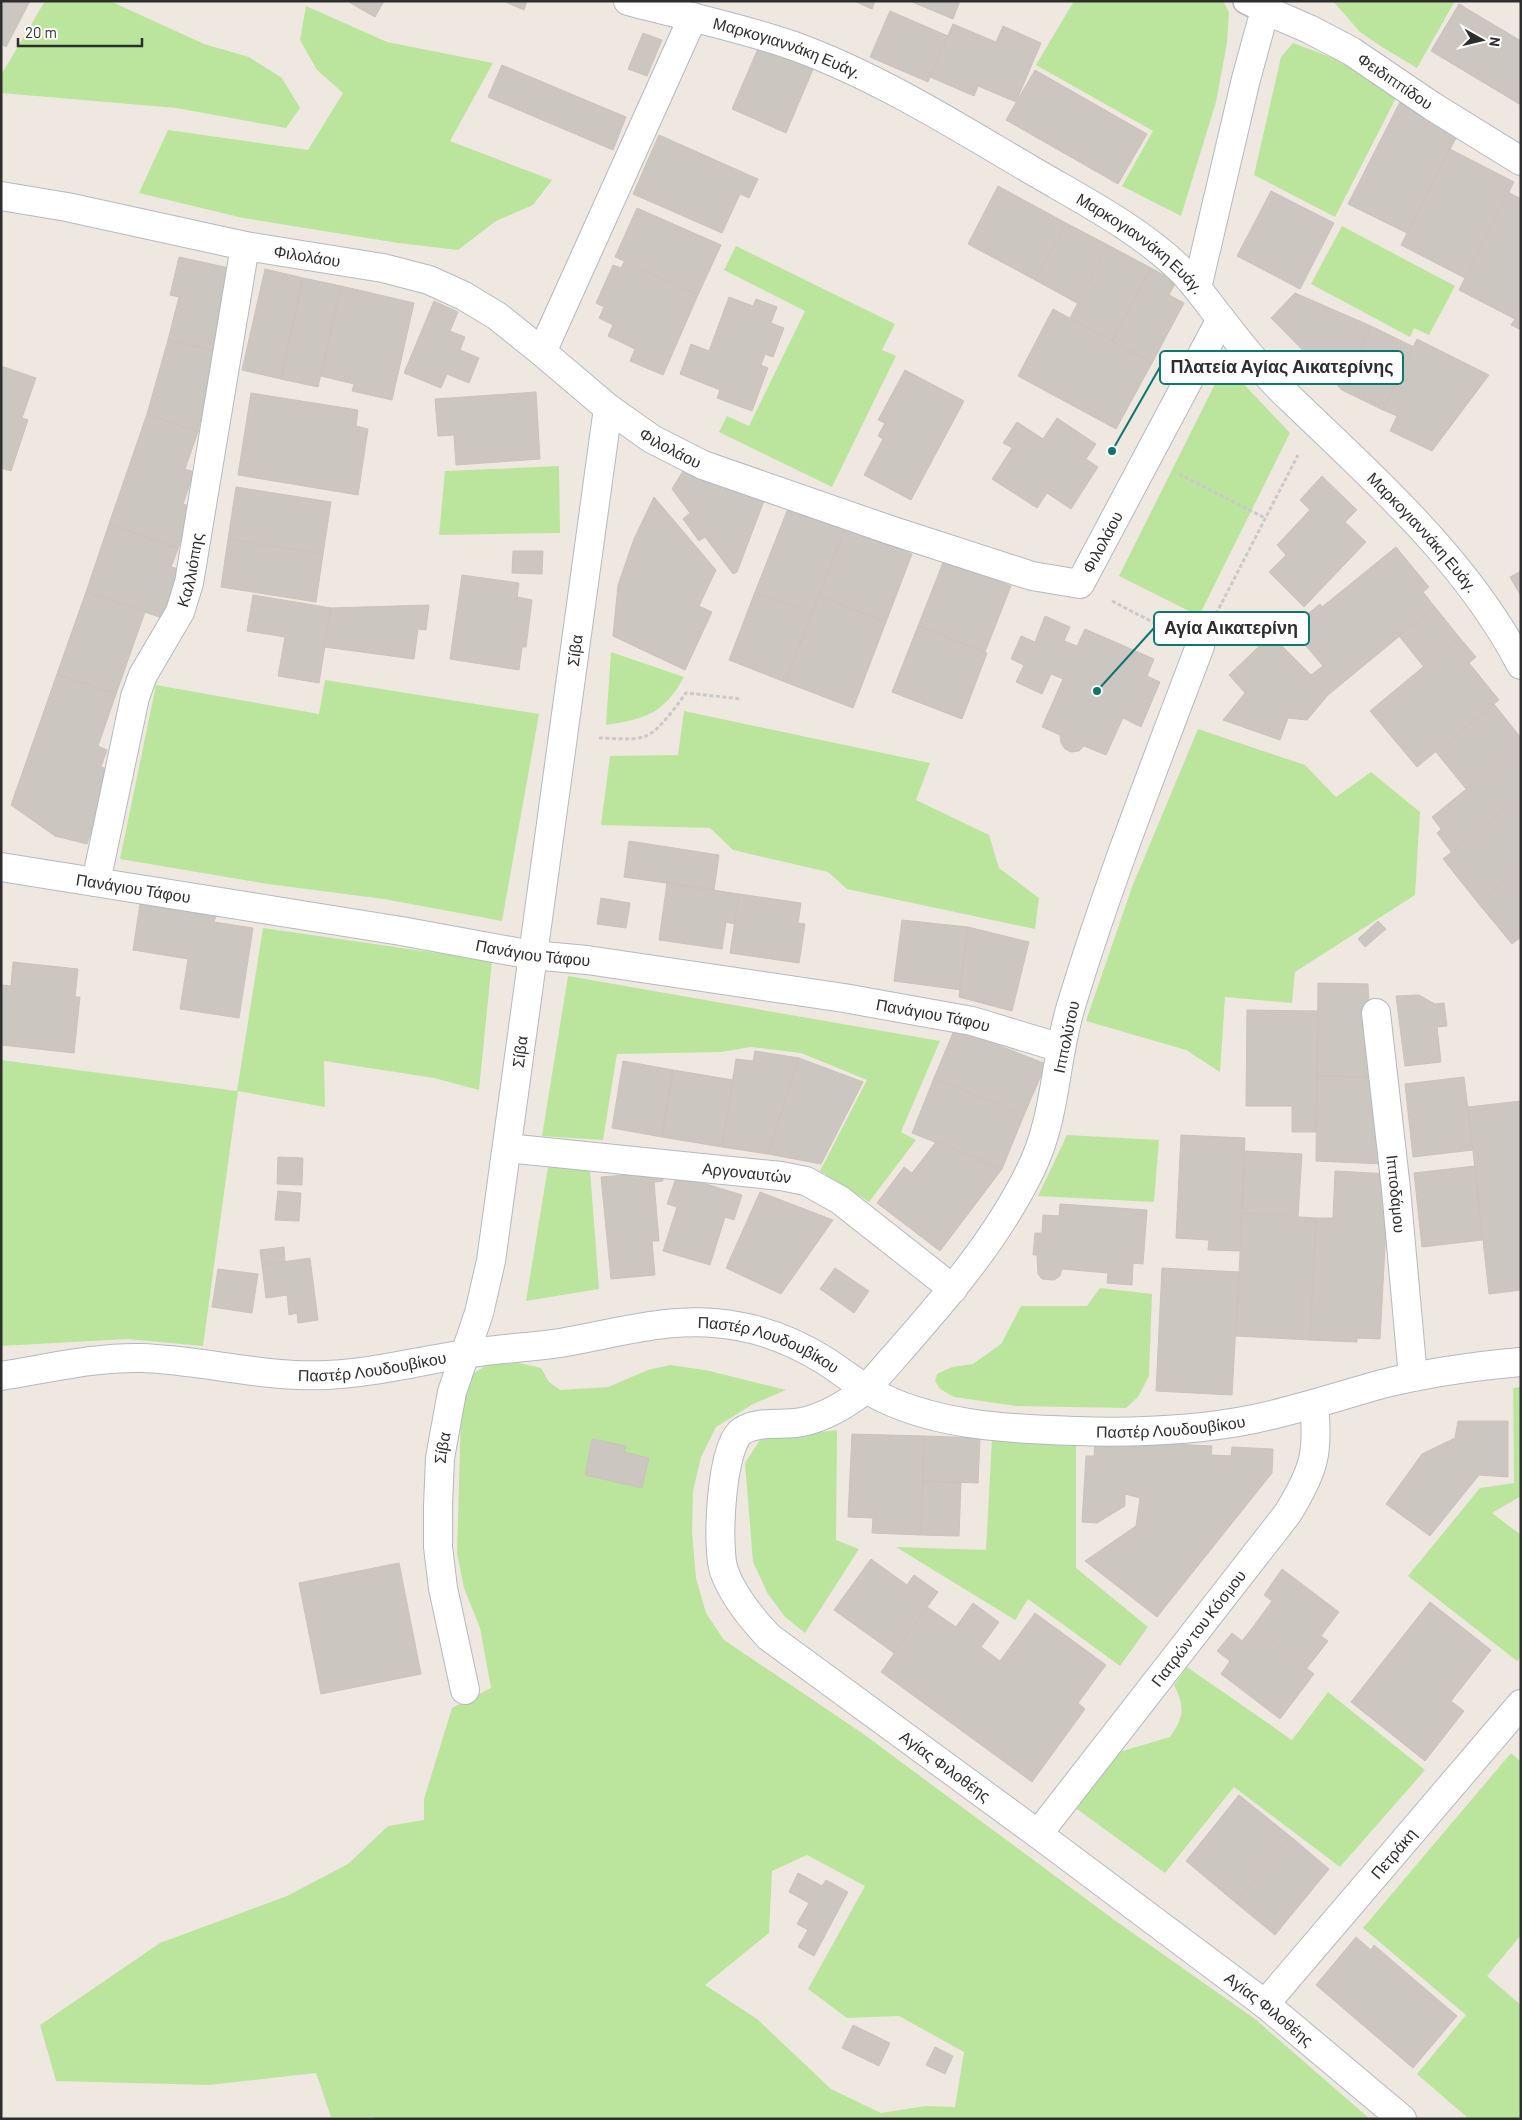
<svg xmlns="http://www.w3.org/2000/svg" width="1522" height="2120" viewBox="0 0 1522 2120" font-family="Barlow,sans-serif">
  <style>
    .green { fill: #bbe59d; fill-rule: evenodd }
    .building { fill: #cbc6bf; stroke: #cbc3ba }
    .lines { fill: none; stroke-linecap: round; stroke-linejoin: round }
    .lane-casing { stroke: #b4b8c1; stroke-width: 28 }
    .street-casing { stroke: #b4b8c1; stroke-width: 30 }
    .path { stroke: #c9c9c9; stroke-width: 3; stroke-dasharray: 4 2.5; stroke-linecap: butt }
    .lane { stroke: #fff; stroke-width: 25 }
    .street { stroke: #fff; stroke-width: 28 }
    .labels { text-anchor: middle; stroke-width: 5; stroke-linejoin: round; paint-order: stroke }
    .street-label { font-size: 16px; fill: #2e2e2e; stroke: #fff }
    .leader { fill: none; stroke: #0f766e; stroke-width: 2 }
    .callout-dot { fill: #0f766e; stroke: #fff; stroke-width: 2 }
    .callout { fill: #fff; stroke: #0f766e; stroke-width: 2 }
    .callout-label { font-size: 18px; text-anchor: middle; font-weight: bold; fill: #2e2e2e }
  </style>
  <rect width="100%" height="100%" fill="#efe8e1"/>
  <g class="green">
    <path d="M45 1H110L204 44 249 57 282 78 300 108 286 128 176 108 1 93V75Z"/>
    <path d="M1074 1H1223L1229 12 1227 43 1216 102 1181 216 1122 186 1153 131 1036 65Z"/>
    <path d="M1333 1H1455L1417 68 1382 47 1360 32Z"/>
    <path d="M306 6 387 42 493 63 450 141 552 180 533 205 496 221 458 250 398 243 243 218 139 193 168 130 308 150 343 93 317 70 300 40Z"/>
    <path d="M1293 43 1333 58 1397 96 1335 217 1254 175 1281 57Z"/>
    <path d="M1342 226 1455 286 1429 335 1414 328 1410 337 1311 284Z"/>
    <path d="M736 246 895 324 882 350 896 356 832 487 719 432 727 416 749 426 805 311 724 270Z"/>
    <path d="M1225 364 1290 433 1199 616 1119 576Z"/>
    <path d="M559 466 560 533 439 535 445 471Z"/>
    <path d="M611 652 684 677C663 714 648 718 606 725Z"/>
    <path d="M325 680 539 714 502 921 384 899 268 884 120 859 156 685 319 714Z"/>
    <path d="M684 711 930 763 916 800 989 835 999 868 1039 898 1035 929 847 889 828 872 733 850 710 828 601 825 610 756 678 755Z"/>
    <path d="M1198 729 1305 765 1336 797 1371 772 1420 812 1415 895 1295 972 1292 1003 1225 997 1220 1072 1186 1050 1086 1021 1132 887Z"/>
    <path d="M263 928 492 961 479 1090 434 1078 324 1061 325 1107 238 1091 203 1346 127 1339 1 1346V1060L237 1091Z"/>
    <path d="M568 976 940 1041 901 1132 916 1140 869 1202 820 1171 867 1080 801 1053 751 1047 721 1052 617 1054 603 1140 542 1136Z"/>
    <path d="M1067 1135 1159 1140 1154 1202 1038 1196Z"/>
    <path d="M548 1167 590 1170 599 1289 526 1301Z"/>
    <path d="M1100 1288 1152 1294 1149 1376 1138 1397 1126 1408 1016 1406 954 1397 940 1389 935 1381 937 1374 952 1367 973 1364 1001 1344 1021 1306H1087Z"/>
    <path d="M519 1363 541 1368 549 1382 560 1390 608 1387 648 1370 670 1365 705 1370 786 1390 753 1404 716 1427 701 1457 693 1491 692 1532 696 1578 706 1613 724 1640 862 1733 1113 1919 1255 2019 1370 2119H375L373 2117H331L316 2073 209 2085 56 2081 40 2025 160 1943 287 1896 348 1864 388 1826 424 1820V1799L452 1708 491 1688 480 1628 464 1588 457 1553 461 1414 469 1376 487 1365ZM807 1855 865 1886 808 1989 847 2018 899 2016 964 2052 955 2107 926 2106 881 2113 831 2089 757 2019 705 1985 769 1933 772 1871Z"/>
    <path d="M1521 1387V1496L1492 1513 1521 1535V1657L1517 1661 1408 1576 1480 1488 1514 1483 1513 1388Z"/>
    <path d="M837 1430 836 1540 859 1549 805 1633 785 1617 768 1594 753 1562 745 1463 760 1440Z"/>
    <path d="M992 1438 1076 1446V1568L1148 1627 1120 1666 1028 1599 1015 1620 896 1547 986 1550Z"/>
    <path d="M1187 1667 1292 1740 1328 1692 1425 1770 1340 1867 1234 1787 1165 1873 1074 1807 1119 1752 1170 1737C1184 1717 1185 1707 1174 1685Z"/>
    <path d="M1511 1753 1521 1762V1935L1487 1976 1521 2005V2119H1469L1417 2074 1466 2015 1363 1928Z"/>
  </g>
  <g class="building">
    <path d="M1 1H30L6 47 1 44Z"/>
    <path d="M347 1H384L375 17Z"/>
    <path d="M503 1H527L524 10Z"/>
    <path d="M854 1H875L872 9Z"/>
    <path d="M910 1H960L953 19Z"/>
    <path d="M1459 4 1521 41V105L1431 51Z"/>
    <path d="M890 11 948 36 928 82 870 57Z"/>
    <path d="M953 24 996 42 1003 26 1041 43 1016 102 978 86 974 96 930 77Z"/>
    <path d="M643 33 662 40 647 76 628 69Z"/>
    <path d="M760 44 814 67 786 133 732 109Z"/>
    <path d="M502 65 626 117 613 150 488 97Z"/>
    <path d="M1035 70 1147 134 1118 184 1006 120Z"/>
    <path d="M1400 102 1459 132 1407 233 1348 204Z"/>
    <path d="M659 135 758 179 749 198 740 194 722 233 633 194Z"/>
    <path d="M1450 149 1514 182 1465 278 1401 245Z"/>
    <path d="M998 186 1066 223 1035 280 968 244Z"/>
    <path d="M1271 191 1334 223 1300 289 1237 256Z"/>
    <path d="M1508 192 1521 199V330L1511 325 1515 319 1459 290Z"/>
    <path d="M637 208 721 245 698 295 615 257Z"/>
    <path d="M1066 223 1108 245 1077 303 1035 280Z"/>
    <path d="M1108 245 1151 268 1112 341 1070 318Z"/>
    <path d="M179 257 234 269 215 351 168 340 179 297 170 295Z"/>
    <path d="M624 262 698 295 663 375 630 361 635 349 608 336 613 325 599 318 604 307 596 303 613 265 621 268Z"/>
    <path d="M1151 268 1176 282 1169 295 1184 303 1152 363 1112 341Z"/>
    <path d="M265 269 303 278 281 379 242 370Z"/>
    <path d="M303 278 341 286 318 387 281 379Z"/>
    <path d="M341 286 414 303 392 400 352 391 354 384 321 376Z"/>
    <path d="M1295 293 1371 326 1342 390 1271 318Z"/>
    <path d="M729 297 753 306 756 299 777 307 771 323 784 328 773 357 765 354 761 365 768 368 752 411 717 398 720 390 680 374 691 344 709 351Z"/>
    <path d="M434 301 458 312 450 331 465 337 460 350 479 358 469 383 447 374 441 388 404 373Z"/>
    <path d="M1053 309 1152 363 1116 429 1018 376Z"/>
    <path d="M1371 326 1414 347 1383 410 1342 390Z"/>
    <path d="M1417 339 1489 375 1432 451 1390 431 1397 416 1383 410Z"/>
    <path d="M168 340 215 351 198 432 147 414Z"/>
    <path d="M1 366 36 378 22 418 28 420 11 471 1 468Z"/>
    <path d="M905 370 964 401 911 500 864 475 883 439 878 436 885 423 878 420Z"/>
    <path d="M536 392 540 459 456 465 454 435 438 436 435 399Z"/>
    <path d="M251 393 358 410 356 426 368 429 358 495 238 475Z"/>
    <path d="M147 414 198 432 185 469 194 472 183 504 192 507 178 549 109 524Z"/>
    <path d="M1057 418 1096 444 1086 459 1098 467 1071 509 1047 493 1037 508 992 479 1012 448 1003 443 1017 422 1043 439Z"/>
    <path d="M686 466 764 501 737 572 733 574 705 537 699 541 683 519 690 513 672 489Z"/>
    <path d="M1322 476 1357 510 1345 522 1366 542 1304 607 1269 572 1286 555 1277 545 1310 510 1300 500Z"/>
    <path d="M236 487 331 502 323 554 228 539Z"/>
    <path d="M654 497 716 570 699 606 712 612 685 670 613 636 618 585 634 539Z"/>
    <path d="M789 506 845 528 812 614 755 592Z"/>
    <path d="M109 524 178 549 171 567 179 569 162 618 86 592Z"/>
    <path d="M845 528 912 554 886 622 819 596Z"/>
    <path d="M228 539 323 554 316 602 221 587Z"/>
    <path d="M1396 547 1429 587 1423 592 1435 607 1328 695 1311 675 1323 666 1291 628 1320 604 1322 607Z"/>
    <path d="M513 551H543L542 574 512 573Z"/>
    <path d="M944 560 1011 586 985 652 918 626Z"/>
    <path d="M1521 571V596L1510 577Z"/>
    <path d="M462 575 519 583 517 597 532 600 526 647H522L519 670 450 659Z"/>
    <path d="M86 592 145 612 116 694 57 674Z"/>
    <path d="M755 592 812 614 785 682 729 660Z"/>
    <path d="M253 595 331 608 319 683 278 676 285 637 247 631Z"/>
    <path d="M819 596 886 622 853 708 785 682Z"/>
    <path d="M429 605 426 630 418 629 414 659 324 647 331 608Z"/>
    <path d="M1435 607 1459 637 1424 667 1399 636Z"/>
    <path d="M1045 616 1070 627 1064 641 1077 646 1085 629 1154 659 1147 676 1160 682 1141 727 1123 718 1106 755 1084 746 1079 751 1071 752 1065 749 1061 743 1060 735 1042 727 1063 679 1051 674 1042 694 1016 682 1024 665 1011 659 1021 636 1035 642Z"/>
    <path d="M918 626 987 653 962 719 892 692Z"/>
    <path d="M1271 635 1311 675 1328 695 1307 720 1288 718 1280 740 1223 720 1245 693 1229 675Z"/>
    <path d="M1459 637 1476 657 1469 663 1499 700 1417 767 1370 711Z"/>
    <path d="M57 674 116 694 98 746 107 750 101 767 111 770 87 844 55 836 11 805Z"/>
    <path d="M1494 704 1521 738V744L1466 789 1436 752Z"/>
    <path d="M1519 746 1521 748V796L1452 853 1437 833 1441 829 1432 817Z"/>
    <path d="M1521 796V868L1478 903 1443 859Z"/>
    <path d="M629 841 719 855 714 890 624 877Z"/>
    <path d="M1521 868V937L1512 944 1478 903Z"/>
    <path d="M667 883 739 894 735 924 726 922 722 949 659 940Z"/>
    <path d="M739 894 801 903 798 923 805 924 799 963 730 953Z"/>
    <path d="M601 898 630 903 626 928 597 924Z"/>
    <path d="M140 904 216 916 214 922 253 928 239 1018 180 1009 188 959 133 950Z"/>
    <path d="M902 920 968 927 961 990 894 981Z"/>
    <path d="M1378 921 1386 929 1365 947 1358 939Z"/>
    <path d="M968 927 1029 942 1012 1011 959 997Z"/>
    <path d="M13 962 78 969 75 997H80L74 1053 1 1045V985L11 986Z"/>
    <path d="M1318 983 1368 984 1372 1077 1317 1076Z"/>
    <path d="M1419 995 1435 1004 1444 1003 1447 1026 1437 1027 1441 1062 1405 1066 1396 996Z"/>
    <path d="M1247 1010 1318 1011 1316 1132H1292V1106H1246Z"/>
    <path d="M955 1028 1046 1064 1024 1115 934 1078Z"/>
    <path d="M755 1051 799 1058 768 1154 722 1147 736 1059 753 1061Z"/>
    <path d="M799 1058 863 1082 821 1164 768 1154Z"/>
    <path d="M623 1061 673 1070 662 1137 612 1128Z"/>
    <path d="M673 1070 733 1080 722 1147 662 1137Z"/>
    <path d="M1317 1076 1372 1077 1383 1164 1316 1161Z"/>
    <path d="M1464 1077 1473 1150 1413 1157 1405 1084Z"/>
    <path d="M934 1078 1024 1115 1002 1169 912 1133Z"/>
    <path d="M1521 1101V1290L1489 1294 1468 1107Z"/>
    <path d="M1181 1135 1245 1138 1240 1251 1208 1250 1209 1240 1176 1238Z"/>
    <path d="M936 1142 1002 1169 940 1251 877 1203 904 1167 912 1173Z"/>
    <path d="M1245 1151 1302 1154 1298 1216 1242 1213Z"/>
    <path d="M278 1157 303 1158 302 1185 277 1184Z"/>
    <path d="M1475 1166 1482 1240 1422 1247 1414 1173Z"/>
    <path d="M1335 1171 1389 1174 1380 1339 1357 1338V1342L1310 1340 1316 1218H1333Z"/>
    <path d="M662 1172 663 1181 654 1182 659 1241H652L655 1275 611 1279 601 1177Z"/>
    <path d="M677 1175 742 1195 734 1220 725 1217 710 1265 663 1251 677 1207 667 1204Z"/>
    <path d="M278 1191 301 1193 299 1221 275 1220Z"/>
    <path d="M760 1192 833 1220 781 1294 726 1268Z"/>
    <path d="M1060 1204 1147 1210 1143 1264 1133 1263 1132 1285 1107 1283 1108 1273 1062 1269 1060 1276 1054 1280 1042 1279 1038 1274 1037 1255H1033L1035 1233H1042L1043 1215 1059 1216Z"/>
    <path d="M1242 1213 1316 1218 1310 1340 1236 1336Z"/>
    <path d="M284 1247 285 1262 262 1265 260 1250Z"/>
    <path d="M310 1258 318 1320 298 1323 297 1313 289 1315 287 1295 266 1298 262 1265Z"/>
    <path d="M835 1268 869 1291 854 1313 820 1289Z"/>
    <path d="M1162 1268 1239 1272 1232 1395 1156 1391Z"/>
    <path d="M218 1269 258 1274 252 1313 212 1307Z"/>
    <path d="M1458 1421H1508V1477L1479 1475 1430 1536 1386 1504 1422 1454 1455 1438Z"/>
    <path d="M852 1434 924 1436 921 1535 872 1533 873 1518 848 1517Z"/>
    <path d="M924 1436 980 1438 978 1483 923 1481Z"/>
    <path d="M592 1439 626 1446 624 1452 649 1458 642 1488 585 1475Z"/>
    <path d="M1095 1440 1212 1446 1211 1455 1231 1456 1232 1447 1273 1449 1272 1473 1157 1617 1085 1561 1136 1526 1140 1498 1125 1494V1506L1097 1523 1082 1522 1086 1456H1094Z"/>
    <path d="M923 1481 961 1483 959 1536 921 1535Z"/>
    <path d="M871 1559 907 1585 914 1575 938 1592 894 1653 834 1610Z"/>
    <path d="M399 1563 421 1674 321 1694 299 1583Z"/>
    <path d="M1282 1569 1339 1612 1321 1636 1328 1641 1307 1668 1253 1627 1272 1601 1264 1595Z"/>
    <path d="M1430 1602 1491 1650 1451 1701 1464 1711 1425 1761 1351 1702Z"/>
    <path d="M973 1603 999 1622 981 1647 1000 1661 1035 1613 1106 1665 1078 1703 1085 1709 1032 1782 881 1672 927 1607 956 1627Z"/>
    <path d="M1253 1627 1314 1674 1280 1719 1221 1674 1230 1661 1217 1651 1232 1633 1242 1641Z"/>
    <path d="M1239 1795 1290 1836 1236 1903 1186 1861Z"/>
    <path d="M1290 1836 1329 1869 1275 1935 1236 1903Z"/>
    <path d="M798 1873 822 1886 826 1880 848 1892 814 1956 798 1947 808 1930 797 1924 809 1903 789 1892Z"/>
    <path d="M1356 1937 1371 1950 1374 1945 1457 2016 1413 2068 1316 1985Z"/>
    <path d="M853 2025 890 2043 879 2066 842 2048Z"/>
    <path d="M935 2047 953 2056 945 2074 926 2065Z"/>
  </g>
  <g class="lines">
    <g class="lane-casing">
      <path id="lane" d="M1246 1 1265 10"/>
    </g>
    <g class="street-casing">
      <g id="street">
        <path id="s1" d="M628 1C684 16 740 27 794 46 879 77 956 126 1033 171 1084 201 1139 229 1181 270 1196 285 1208 303 1221 319 1243 348 1266 376 1293 401 1376 481 1467 561 1521 665"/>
        <path id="s2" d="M1 196 67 207 245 246 383 268 429 280 464 296 497 316 542 352 608 408 652 439 703 465 890 530 1032 576 1080 584 1221 319"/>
        <path id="s3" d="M1197 288 1246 79 1265 10 1309 29 1351 51 1432 106 1521 161"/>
        <path d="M542 352 693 17"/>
        <path id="s4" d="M1200 646C1155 765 1108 884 1071 1006 1054 1061 1057 1117 1030 1171 990 1253 925 1321 866 1389 847 1404 826 1417 802 1422 783 1426 759 1420 742 1431 721 1444 716 1547 724 1571 733 1596 751 1618 769 1637L1038 1834 1265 2004 1402 2119"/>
        <path id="s5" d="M1 867 401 931 532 955 587 960 844 998 972 1021 1061 1048"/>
        <path id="s6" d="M96 882 135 697 143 675 180 612 189 583 245 246"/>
        <path id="s7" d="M1376 1013 1396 1189 1413 1377"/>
        <path id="s8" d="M507 1148 781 1176 806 1181 840 1200 953 1289"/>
        <path id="s9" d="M1 1376C47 1369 94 1357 141 1358 203 1360 264 1378 327 1375 371 1373 415 1362 459 1355 492 1349 526 1348 560 1343 619 1333 676 1314 737 1326 767 1331 798 1344 824 1360 844 1373 862 1388 883 1398 941 1426 1012 1429 1075 1431 1134 1433 1195 1431 1254 1419 1297 1410 1339 1396 1382 1384 1427 1373 1474 1366 1521 1362"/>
        <path id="s10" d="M465 1690 443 1588 438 1547V1506L440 1458 452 1392 479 1313 491 1261 608 408"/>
        <path id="s11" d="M1038 1834 1288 1513C1314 1470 1319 1454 1314 1404"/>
        <path id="s12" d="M1265 2004 1521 1704"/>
      </g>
    </g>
    <g class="path">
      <path d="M1179 474 1265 518"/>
      <path d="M1112 601 1168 630"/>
      <path d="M1216 614 1298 455"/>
      <path d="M599 738C613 738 633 741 646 736 659 731 678 704 686 693L742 699"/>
    </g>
    <use href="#lane" class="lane"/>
    <use href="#street" class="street"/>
  </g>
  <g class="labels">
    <g class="street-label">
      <text dy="6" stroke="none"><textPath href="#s1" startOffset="166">Μαρκογιαννάκη Ευάγ.</textPath></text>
      <text dy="6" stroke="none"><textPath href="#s3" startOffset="435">Φειδιππίδου</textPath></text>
      <text dy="6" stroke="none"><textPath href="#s1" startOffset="572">Μαρκογιαννάκη Ευάγ.</textPath></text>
      <text dy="6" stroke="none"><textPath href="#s2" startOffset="312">Φιλολάου</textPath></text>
      <text dy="6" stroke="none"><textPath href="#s2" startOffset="732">Φιλολάου</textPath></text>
      <text dy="6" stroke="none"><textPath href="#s1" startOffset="978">Μαρκογιαννάκη Ευάγ.</textPath></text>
      <text dy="6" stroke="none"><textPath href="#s2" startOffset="1212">Φιλολάου</textPath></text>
      <text dy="6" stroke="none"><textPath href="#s6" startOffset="329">Καλλιόπης</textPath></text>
      <text dy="6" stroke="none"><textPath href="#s10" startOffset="1055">Σίβα</textPath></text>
      <text dy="6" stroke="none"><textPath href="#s5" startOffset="134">Πανάγιου Τάφου</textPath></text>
      <text dy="6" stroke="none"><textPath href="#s5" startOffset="539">Πανάγιου Τάφου</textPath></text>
      <text dy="6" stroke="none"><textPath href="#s5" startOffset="944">Πανάγιου Τάφου</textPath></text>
      <text transform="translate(1066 1037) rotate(-78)" y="6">Ιππολύτου</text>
      <text dy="6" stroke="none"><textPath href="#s10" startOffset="650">Σίβα</textPath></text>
      <text dy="6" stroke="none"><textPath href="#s8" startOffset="241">Αργοναυτών</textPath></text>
      <text dy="6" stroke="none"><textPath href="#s7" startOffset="182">Ιπποδάμου</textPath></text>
      <text dy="6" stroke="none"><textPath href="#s9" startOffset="778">Παστέρ Λουδουβίκου</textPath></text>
      <text dy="6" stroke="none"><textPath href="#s9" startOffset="374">Παστέρ Λουδουβίκου</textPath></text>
      <text dy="6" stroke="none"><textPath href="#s9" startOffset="1199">Παστέρ Λουδουβίκου</textPath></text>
      <text dy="6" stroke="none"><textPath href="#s10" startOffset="245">Σίβα</textPath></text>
      <text dy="6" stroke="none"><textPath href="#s11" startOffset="261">Γιατρών του Κόσμου</textPath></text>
      <text dy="6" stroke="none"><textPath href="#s4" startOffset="1404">Αγίας Φιλοθέης</textPath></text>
      <text dy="6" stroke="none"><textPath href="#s12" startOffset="198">Πετράκη</textPath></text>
      <text dy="6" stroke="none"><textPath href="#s4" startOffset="1809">Αγίας Φιλοθέης</textPath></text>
    </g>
  </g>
  <path class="leader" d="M1112 451L1160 367M1097 691L1154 628"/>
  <g class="callout-dot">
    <circle cx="1112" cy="451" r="5"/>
    <circle cx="1097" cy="691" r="5"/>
  </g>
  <g class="callout">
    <rect x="1160" y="351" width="243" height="33" rx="5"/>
    <rect x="1154" y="612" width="155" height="33" rx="5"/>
  </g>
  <g class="callout-label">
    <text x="1282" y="373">Πλατεία Αγίας Αικατερίνης</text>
    <text x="1231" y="634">Αγία Αικατερίνη</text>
  </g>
  <rect width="1522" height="2120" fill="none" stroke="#2e2e2e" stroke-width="5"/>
  <g transform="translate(1482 40) rotate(98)" stroke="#ffffff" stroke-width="4" paint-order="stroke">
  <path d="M0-4L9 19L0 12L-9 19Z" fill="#2e2e2e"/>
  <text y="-8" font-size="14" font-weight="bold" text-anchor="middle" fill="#2e2e2e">N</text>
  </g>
  <path d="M18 38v8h124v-8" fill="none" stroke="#2e2e2e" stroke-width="2.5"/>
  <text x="25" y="38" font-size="15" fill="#2e2e2e" stroke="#ffffff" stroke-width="4" paint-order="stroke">20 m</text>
</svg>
